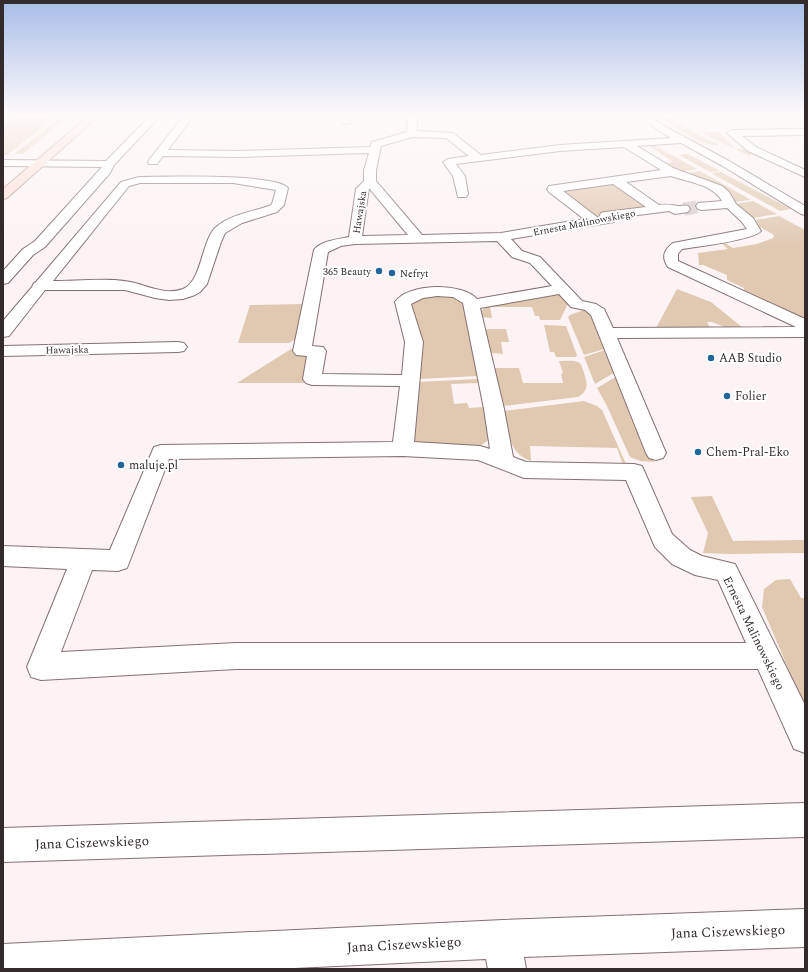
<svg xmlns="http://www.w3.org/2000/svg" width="808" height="972" viewBox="0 0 808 972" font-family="Spectral,serif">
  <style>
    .green { fill: #e0c8b1 }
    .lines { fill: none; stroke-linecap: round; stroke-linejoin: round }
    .minor-tunnel { stroke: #d5cbcc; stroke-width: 13; stroke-dasharray: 13 6; stroke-linecap: butt }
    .minor-casing { stroke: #847071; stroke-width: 2 }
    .major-casing { stroke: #b39186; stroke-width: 2 }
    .minor { fill: #fff; fill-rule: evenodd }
    .major { fill: #fbded4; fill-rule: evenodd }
    .poi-dot { fill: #1f669a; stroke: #fff; stroke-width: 1.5 }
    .labels { text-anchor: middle; stroke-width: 4; stroke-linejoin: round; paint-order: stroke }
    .far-street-label { font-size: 10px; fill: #332a2b; stroke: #fff }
    .far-poi-label { font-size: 10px; fill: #332a2b; stroke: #fff; text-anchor: end }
    .poi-label { font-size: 12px; fill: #332a2b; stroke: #fff; text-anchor: start }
    .street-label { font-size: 12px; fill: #332a2b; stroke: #fff }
    .near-street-label { font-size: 14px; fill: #332a2b; stroke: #fff }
  </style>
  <rect width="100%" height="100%" fill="#fdf3f4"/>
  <g class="green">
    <path d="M19 114H60L7 155 3 156V125Z"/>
    <path d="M65 114H72L23 154H14Z"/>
    <path d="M657 114H666L681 125 719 145C701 147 671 125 657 114Z"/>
    <path d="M700 132H718L736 149H747L751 155 749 156Z"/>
    <path d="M648 145H654L697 169 678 172 664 163 673 162Z"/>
    <path d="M688 154 720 171 710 172 679 155Z"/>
    <path d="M700 171 751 200 734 202 733 196 729 193 681 174Z"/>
    <path d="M721 172 791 209 780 211 711 173Z"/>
    <path d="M612 183 648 208 591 217 558 191Z"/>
    <path d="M753 201 777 214 753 218 735 204Z"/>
    <path d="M779 216 805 230V321L744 293V288L727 280V275L703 265H699L698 253 728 249 721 243H725L733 248 757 244 773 238 774 235 760 227 756 220Z"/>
    <path d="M677 289 711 302 743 328H727L712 322H707L710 328H656Z"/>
    <path d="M560 292 569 302 560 320H540L539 316H535L532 307H490L492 318 481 317 479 313 487 306Z"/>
    <path d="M445 295 454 296 464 302 477 376 418 379 408 306C417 295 432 296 445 295Z"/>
    <path d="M304 304 298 338 289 343H238L250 305Z"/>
    <path d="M589 308 608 348 584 355 568 317 570 315Z"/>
    <path d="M544 325 566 326 577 355 576 357H556L554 352H550Z"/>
    <path d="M488 329H506L509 342H501L503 354 492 353 487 349 483 331Z"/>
    <path d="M291 349H296L311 355 307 383H237Z"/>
    <path d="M608 349 617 371 595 384 584 357Z"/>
    <path d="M559 361C564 361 573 360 578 362 581 363 582 367 583 370 587 382 590 390 578 397L503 406 493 368H519L523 383H563L561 374 563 373Z"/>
    <path d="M619 375 654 462 640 461 630 457 607 406 597 388Z"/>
    <path d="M478 379 479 383 451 384 454 404 467 403 469 408 484 407 489 436 487 441 483 444 477 447 416 443 413 440 417 382Z"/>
    <path d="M584 401 597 406 602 410 626 464H623L617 448 530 446 531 461C508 453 509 432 504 411Z"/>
    <path d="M712 496 733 541 805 540V553L731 554 703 553 708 533 691 497Z"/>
    <path d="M790 579 801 598H805V708L762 607 764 589 776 580Z"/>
  </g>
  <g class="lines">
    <path class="minor-tunnel" d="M684 209 702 206"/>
    <g class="minor-casing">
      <g id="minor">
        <path d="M152 114H162L114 165 110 173 45 247 33 255 8 283 3 284V271L23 249 35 241 102 167 3 166V160L106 161Z"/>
        <path d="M185 114H195L168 150 241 151 370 147 372 142 407 132 408 114H417V131L453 133 481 155 560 145 671 138 658 130 636 114H647L664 126 729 161 805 206V215L801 214 721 165 681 143 637 146 673 168 722 186 729 192 736 204 753 218 761 231C754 240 696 247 682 249L678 254V261L805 319V337L617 338 666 453 663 458 656 460 649 458 646 453 591 315 585 310 571 307 559 294 480 308 504 409 513 457 526 462 634 464 642 466 672 534 690 550 702 556 735 564 805 705V753L794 749 758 669H236L41 680 31 677 27 667 67 569 3 566V546L110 550 154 447 161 445 393 442 400 386 312 385 306 383 303 379 307 356 296 355 293 351 314 250C320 241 339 239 349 237L356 189 364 181V170L369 153 241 157 163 156 157 164H149L148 162 149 160ZM412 137 446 138 469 156 448 159 443 162 453 176 458 197H466L468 194 465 176 456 164 560 151 624 147 661 170 549 186 547 189 549 192 584 219 501 233 422 235 376 181V170L381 146ZM671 176C687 182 713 184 722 201L698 203 696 206 698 209 702 210 727 208 741 221 747 229 673 243C664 250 661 257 668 267L796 327 613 328 604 309 596 304 582 301 540 257 522 251 511 239 614 222 615 218 669 211 675 214 688 212 690 209 688 206C685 205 682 206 679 206 670 205 669 204 659 205L626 182ZM613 184 646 207 605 212 601 213 599 217H597L563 191ZM369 188 408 235 362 236ZM497 241 512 257 530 263 552 286 477 299C462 282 408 283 395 302L405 342 402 375 322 374 326 351 323 347 312 346 328 252 341 246 355 244ZM437 296 453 297 463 303 484 409 490 449 480 446 414 442 423 342 411 304 423 298ZM403 456 478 460 524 478 626 480 655 547 672 564 695 575 718 580 746 643H236L61 652 92 570 118 571 127 568 169 459Z"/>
        <path d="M344 114H354L349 124H343L341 122Z"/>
        <path d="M805 129V135L742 136 756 147 805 170V177L748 151 727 133 732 130Z"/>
        <path d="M139 177C162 177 277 173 288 188L284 205 277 212 242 223 225 233 221 242 207 284 200 292 195 295 183 299 169 300 155 298 125 290H45L9 336 3 337V321L32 287 34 283 36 282 121 182ZM140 183H233L276 190 272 204 269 206C251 212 229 215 215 228 201 243 202 281 183 289 167 295 150 287 135 283 113 277 77 281 53 281L129 186Z"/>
        <path d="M178 342 184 343 187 347 184 351 178 352 3 356V346Z"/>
        <path d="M805 803V837L3 862V828Z"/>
        <path d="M805 909V947L524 957 526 969H488L486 959 273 969H3V944L503 920Z"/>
      </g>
    </g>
    <g class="major-casing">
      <path id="major" d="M91 114H101L7 198 3 199V189Z"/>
    </g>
    <use href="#minor" class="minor"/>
    <use href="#major" class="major"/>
  </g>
  <linearGradient id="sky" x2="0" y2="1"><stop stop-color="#a7bde8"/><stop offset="0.46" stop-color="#fefafa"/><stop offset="1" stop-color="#fefafa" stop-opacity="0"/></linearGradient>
  <rect width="808" height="250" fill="url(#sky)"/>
  <g class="poi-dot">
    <circle cx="379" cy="271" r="4"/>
    <circle cx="392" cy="273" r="4"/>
    <circle cx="711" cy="358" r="4"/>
    <circle cx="727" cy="396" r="4"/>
    <circle cx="698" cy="452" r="4"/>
    <circle cx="121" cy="465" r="4"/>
  </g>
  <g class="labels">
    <g class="far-street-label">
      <text transform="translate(359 212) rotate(-81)" y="4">Hawajska</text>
      <text transform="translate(584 222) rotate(-11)" y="4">Ernesta Malinowskiego</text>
      <text transform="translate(67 349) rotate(-1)" y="4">Hawajska</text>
    </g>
    <g class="far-poi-label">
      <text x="371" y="275">365 Beauty</text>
      <text x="400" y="277" text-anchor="start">Nefryt</text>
    </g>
    <g class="poi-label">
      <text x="719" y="362">AAB Studio</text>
      <text x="735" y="400">Folier</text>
      <text x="706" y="456">Chem-Pral-Eko</text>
      <text x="129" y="469">maluje.pl</text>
    </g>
    <g class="street-label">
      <text transform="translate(754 633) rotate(64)" y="4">Ernesta Malinowskiego</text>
    </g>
    <g class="near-street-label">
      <text transform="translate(92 842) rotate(-2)" y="5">Jana Ciszewskiego</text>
      <text transform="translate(728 931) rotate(-2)" y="5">Jana Ciszewskiego</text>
      <text transform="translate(404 944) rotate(-3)" y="5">Jana Ciszewskiego</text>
    </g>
  </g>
  <rect width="808" height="972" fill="none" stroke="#332a2b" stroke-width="8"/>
</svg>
